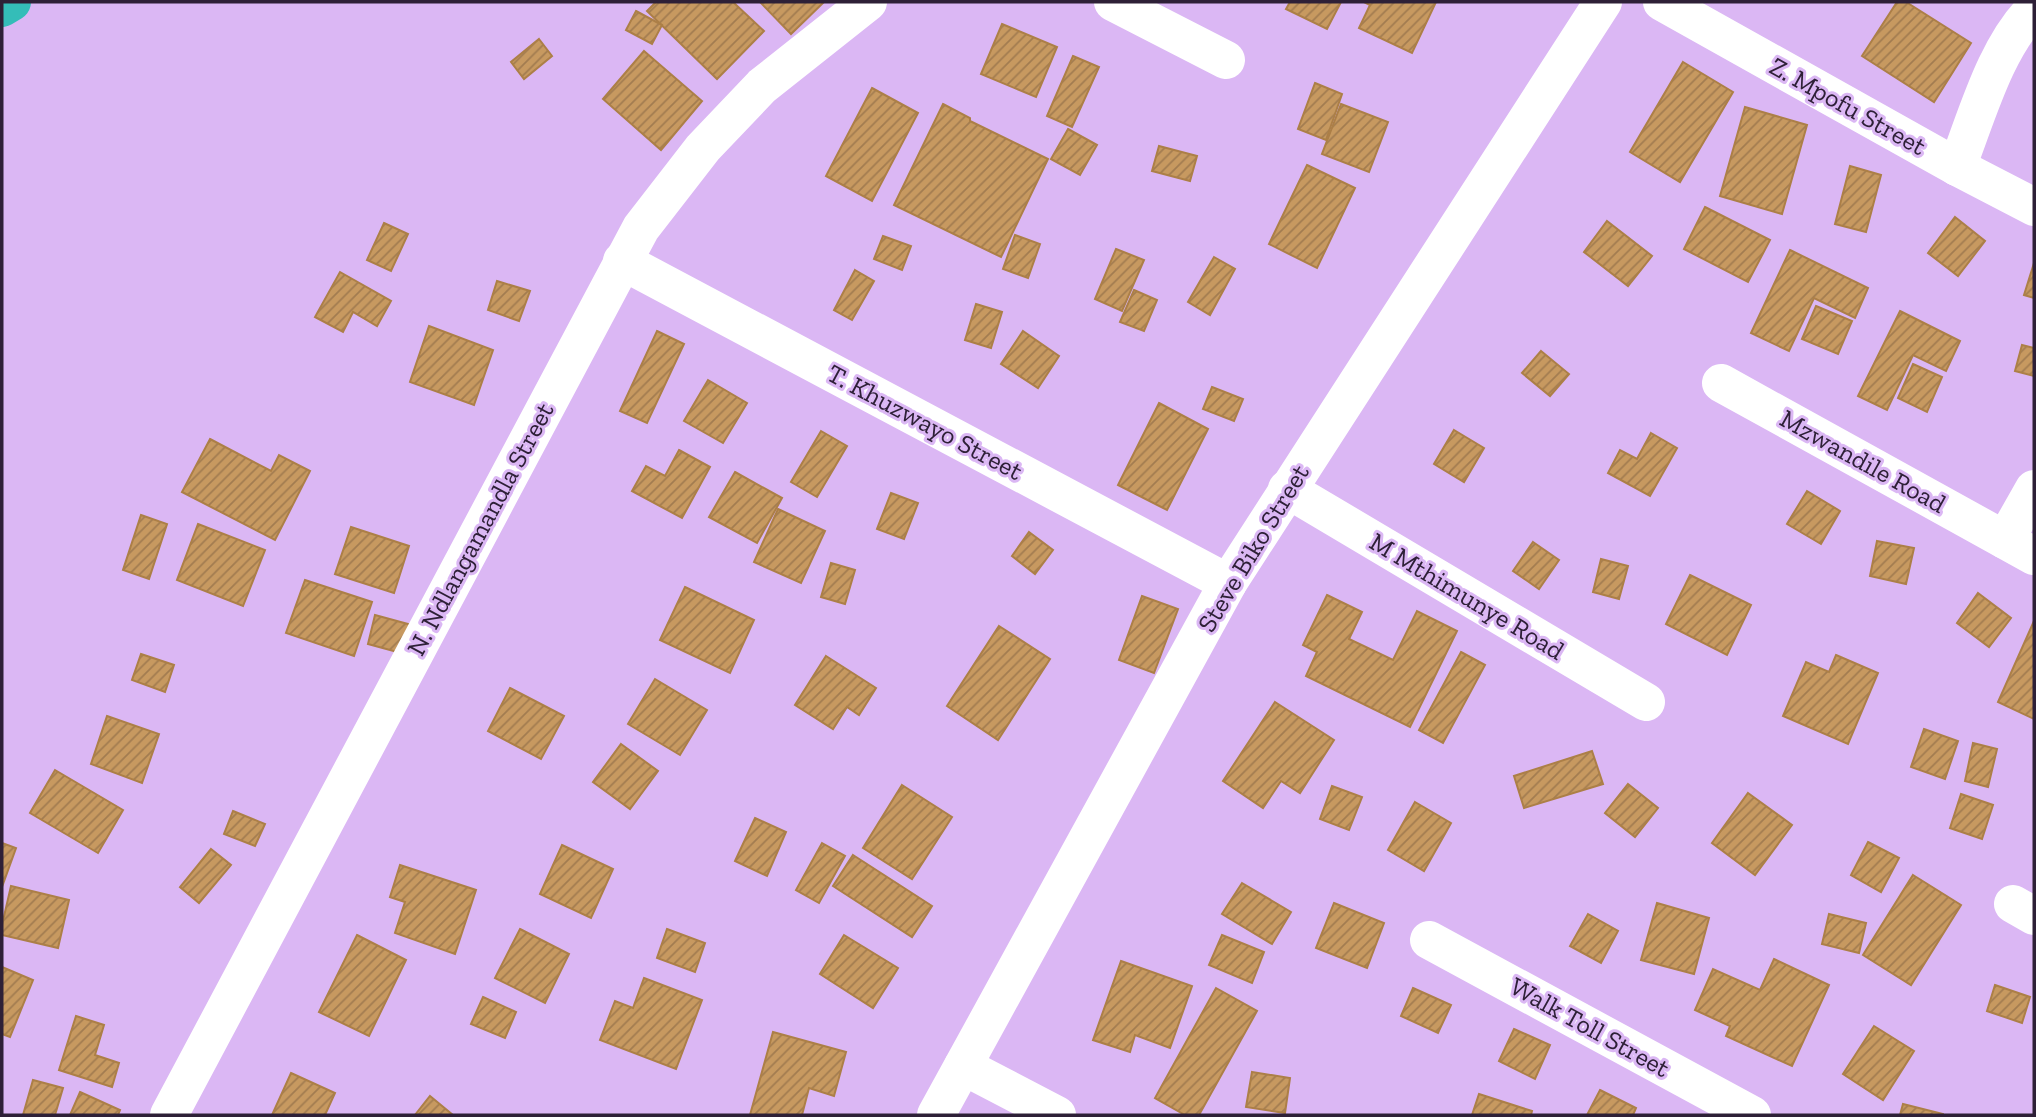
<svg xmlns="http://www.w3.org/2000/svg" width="2036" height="1117" viewBox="0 0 2036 1117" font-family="'Zilla Slab',serif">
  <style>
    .building { fill: url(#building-hatch); stroke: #ac7f47; stroke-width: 2 }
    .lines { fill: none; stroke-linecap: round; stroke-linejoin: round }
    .minor { stroke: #fff; stroke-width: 38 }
    .highway { stroke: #34bdb8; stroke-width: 38 }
    .labels { text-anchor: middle; stroke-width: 6; stroke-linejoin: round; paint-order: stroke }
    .street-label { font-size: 26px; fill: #2e2037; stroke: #dbb7f4 }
  </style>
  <defs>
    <pattern id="building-hatch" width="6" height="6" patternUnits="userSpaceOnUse" patternTransform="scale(1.75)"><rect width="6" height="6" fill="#c79960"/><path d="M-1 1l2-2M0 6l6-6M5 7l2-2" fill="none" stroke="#a27c50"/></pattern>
  </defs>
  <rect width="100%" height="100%" fill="#dbb7f4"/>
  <g class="building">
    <path d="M656 2H733L764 31 717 79 647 11Z"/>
    <path d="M760 2H824L791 34Z"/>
    <path d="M1290 2H1341L1327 29 1286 9Z"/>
    <path d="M1364 2H1436L1412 53 1359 28 1370 5Z"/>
    <path d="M1897 2H1906L1971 43 1934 102 1862 56Z"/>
    <path d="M636 11 662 25 652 44 626 30Z"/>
    <path d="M1002 24 1057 47 1036 97 981 74Z"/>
    <path d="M539 39 552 56 524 79 511 62Z"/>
    <path d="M644 51 702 101 661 150 603 99Z"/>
    <path d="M1073 56 1099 67 1072 127 1047 116Z"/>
    <path d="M1683 62 1733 92 1680 182 1630 152Z"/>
    <path d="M1315 83 1342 94 1326 140 1298 129Z"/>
    <path d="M872 88 918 113 872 201 826 176Z"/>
    <path d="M943 104 970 118V121L1048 159 1001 257 894 205Z"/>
    <path d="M1341 104 1388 122 1369 172 1322 154Z"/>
    <path d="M1745 107 1807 125 1782 214 1720 196Z"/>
    <path d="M1068 129 1097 145 1080 175 1051 159Z"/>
    <path d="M1159 146 1197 156 1190 181 1152 171Z"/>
    <path d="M1307 165 1355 188 1317 268 1269 244Z"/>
    <path d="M1850 166 1881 175 1866 232 1835 224Z"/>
    <path d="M1705 207 1770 240 1748 282 1684 249Z"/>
    <path d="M1955 217 1985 241 1958 276 1928 253Z"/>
    <path d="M1607 221 1652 256 1628 286 1584 252Z"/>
    <path d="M384 223 408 234 391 271 367 260Z"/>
    <path d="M1015 235 1040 244 1028 278 1003 269Z"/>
    <path d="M883 236 911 246 902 270 874 259Z"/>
    <path d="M1116 249 1144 260 1122 311 1095 299Z"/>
    <path d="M1790 250 1868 288 1855 318 1814 298 1789 351 1751 333Z"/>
    <path d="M1214 257 1235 269 1210 315 1188 302Z"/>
    <path d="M2034 263V298L2024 295Z"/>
    <path d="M855 270 874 281 852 320 834 310Z"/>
    <path d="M340 272 391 301 377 326 353 312 343 332 315 317Z"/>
    <path d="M497 281 530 291 519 321 488 310Z"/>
    <path d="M1134 290 1157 300 1144 331 1120 322Z"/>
    <path d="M976 304 1002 312 991 348 965 340Z"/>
    <path d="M1816 306 1852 321 1838 354 1802 339Z"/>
    <path d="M1900 311 1960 341 1946 371 1913 355 1887 410 1858 396Z"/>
    <path d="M429 326 493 350 474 405 410 382Z"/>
    <path d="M657 331 684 344 647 423 620 411Z"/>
    <path d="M1023 331 1059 356 1038 388 1001 364Z"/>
    <path d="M2022 345 2034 348V376L2015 371Z"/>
    <path d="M1541 351 1569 374 1550 396 1522 373Z"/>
    <path d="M1913 364 1942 377 1927 412 1898 398Z"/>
    <path d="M708 380 747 403 723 443 684 421Z"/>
    <path d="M1212 387 1243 399 1234 421 1203 409Z"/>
    <path d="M1159 403 1208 429 1167 510 1118 485Z"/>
    <path d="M1454 430 1484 448 1464 482 1434 464Z"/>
    <path d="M821 431 847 446 817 497 791 482Z"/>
    <path d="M1651 433 1677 448 1650 496 1608 473 1620 450 1637 459Z"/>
    <path d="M210 439 271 471 279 455 310 471 275 540 182 492Z"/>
    <path d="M679 450 710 467 682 518 632 491 646 466 665 476Z"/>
    <path d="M735 472 782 498 757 543 709 517Z"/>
    <path d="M1807 491 1840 511 1821 544 1787 524Z"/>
    <path d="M891 493 918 503 904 539 877 529Z"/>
    <path d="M778 509 825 531 801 583 754 562Z"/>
    <path d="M141 515 167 524 149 579 123 570Z"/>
    <path d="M198 524 265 550 243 606 177 580Z"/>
    <path d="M351 527 409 546 394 593 335 574Z"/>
    <path d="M1029 532 1053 550 1035 574 1012 556Z"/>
    <path d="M1877 541 1914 548 1906 584 1870 576Z"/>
    <path d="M1533 542 1559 560 1539 589 1513 571Z"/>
    <path d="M1601 559 1628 566 1619 599 1593 592Z"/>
    <path d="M831 563 855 570 845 604 821 597Z"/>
    <path d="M1690 575 1751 605 1727 655 1666 624Z"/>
    <path d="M305 580 372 602 354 656 286 633Z"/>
    <path d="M685 587 754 620 730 673 660 640Z"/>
    <path d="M1978 593 2011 618 1989 647 1957 623Z"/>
    <path d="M1327 595 1362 612 1349 639 1393 660 1417 611 1457 631 1410 727 1306 676 1317 652 1303 645Z"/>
    <path d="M1142 596 1178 609 1154 673 1119 660Z"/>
    <path d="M375 615 419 627 412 656 368 644Z"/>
    <path d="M2034 621V719L1998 702Z"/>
    <path d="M999 626 1050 659 998 740 947 706Z"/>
    <path d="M1461 652 1485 665 1443 743 1419 730Z"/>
    <path d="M141 654 174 665 165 692 132 680Z"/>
    <path d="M1836 655 1878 673 1848 744 1783 716 1806 662 1829 672Z"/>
    <path d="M826 656 876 688 859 715 847 707 833 729 795 705Z"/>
    <path d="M655 679 707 710 680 755 628 724Z"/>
    <path d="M510 688 564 716 541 759 488 731Z"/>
    <path d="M1275 702 1334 740 1300 793 1281 781 1263 808 1223 781Z"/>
    <path d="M107 716 159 734 142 783 91 764Z"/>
    <path d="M1924 729 1958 741 1945 779 1911 767Z"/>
    <path d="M1973 743 1997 749 1988 787 1965 781Z"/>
    <path d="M621 744 658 771 630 809 593 782Z"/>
    <path d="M1592 751 1603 784 1524 808 1514 776Z"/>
    <path d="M55 770 123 810 98 853 30 813Z"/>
    <path d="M1628 784 1658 808 1635 837 1605 813Z"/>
    <path d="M902 785 952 817 912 879 863 848Z"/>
    <path d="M1332 786 1362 797 1349 830 1320 819Z"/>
    <path d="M1748 793 1792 825 1755 875 1712 843Z"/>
    <path d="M1961 794 1993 805 1982 839 1950 828Z"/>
    <path d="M1415 802 1451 823 1424 871 1388 850Z"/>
    <path d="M233 811 265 824 255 846 224 834Z"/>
    <path d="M755 818 786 832 767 876 735 861Z"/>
    <path d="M1868 842 1899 858 1881 892 1851 875Z"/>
    <path d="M2 843 16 848 2 887Z"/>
    <path d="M822 843 845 856 819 903 796 890Z"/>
    <path d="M562 845 613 869 591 918 540 894Z"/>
    <path d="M211 849 231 865 199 903 180 887Z"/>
    <path d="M853 855 932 906 912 937 833 886Z"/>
    <path d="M400 865 476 890 455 954 395 933 405 902 390 897Z"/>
    <path d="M1913 875 1961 905 1911 985 1863 955Z"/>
    <path d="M1242 883 1291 912 1272 944 1222 914Z"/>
    <path d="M11 886 69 900 58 948 2 935V925Z"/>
    <path d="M1334 903 1384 923 1367 968 1316 948Z"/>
    <path d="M1657 903 1709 918 1694 974 1641 960Z"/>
    <path d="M1588 914 1618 931 1601 963 1570 946Z"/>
    <path d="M1829 914 1866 923 1859 953 1822 944Z"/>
    <path d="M520 929 569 954 545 1003 495 978Z"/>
    <path d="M667 929 705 943 695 972 657 958Z"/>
    <path d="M357 935 406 960 369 1036 319 1012Z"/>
    <path d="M844 935 898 968 873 1008 820 974Z"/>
    <path d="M1222 935 1264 952 1252 983 1209 965Z"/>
    <path d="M1774 959 1829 985 1792 1066 1726 1036 1730 1026 1695 1010 1713 969 1760 990Z"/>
    <path d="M1121 961 1192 986 1170 1048 1135 1035 1130 1052 1093 1040Z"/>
    <path d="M2 967 33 980 10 1037 2 1034Z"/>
    <path d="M644 978 702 1000 676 1069 600 1040 615 1001 633 1008Z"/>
    <path d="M1995 985 2030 997 2022 1023 1987 1011Z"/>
    <path d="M1216 988 1257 1011 1199 1115H1185L1155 1098Z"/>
    <path d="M1413 988 1451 1005 1438 1033 1401 1016Z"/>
    <path d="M483 997 516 1012 505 1038 471 1024Z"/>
    <path d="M76 1016 104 1025 95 1055 119 1063 112 1087 59 1070Z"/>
    <path d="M1874 1026 1914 1051 1883 1100 1843 1074Z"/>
    <path d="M1514 1029 1550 1045 1535 1079 1499 1061Z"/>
    <path d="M773 1032 846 1052 834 1096 809 1088 802 1115H750Z"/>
    <path d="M1252 1072 1290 1078 1285 1113 1246 1107Z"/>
    <path d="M291 1073 335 1093 325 1115H272Z"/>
    <path d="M33 1080 63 1088 55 1115H23Z"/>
    <path d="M1600 1090 1636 1108 1633 1115H1587Z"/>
    <path d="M80 1092 120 1110 118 1115H70Z"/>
    <path d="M1479 1094 1532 1111 1531 1115H1472Z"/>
    <path d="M430 1096 453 1115H415Z"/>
    <path d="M1903 1104 1943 1114V1115H1900Z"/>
  </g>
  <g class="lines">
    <g class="minor">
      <path d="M1113 2 1226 60"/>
      <path d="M1662 2 1957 167 2034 207"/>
      <path d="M1957 167C1977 116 1995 48 2034 9"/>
      <path d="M622 261 1228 583"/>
      <path d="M1721 383 2034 556"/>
      <path d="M1287 489 1646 702"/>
      <path d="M2005 540 2034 489"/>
      <path d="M2013 904 2034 916"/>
      <path d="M1429 940 1752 1115"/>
      <path d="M963 1066 1057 1115"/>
      <path d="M169 1115 641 228 703 148 762 86 868 2"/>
      <path d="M936 1115 1228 583 1603 2"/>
    </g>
    <path class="highway" d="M2 8 12 2"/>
  </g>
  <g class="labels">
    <g class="street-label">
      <text transform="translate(1848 106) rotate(29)" y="9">Z. Mpofu Street</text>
      <text transform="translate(925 422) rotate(28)" y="9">T. Khuzwayo Street</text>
      <text transform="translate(1863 461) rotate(29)" y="9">Mzwandile Road</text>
      <text transform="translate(480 529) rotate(-62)" y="9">N. Ndlangamandla Street</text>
      <text transform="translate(1253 548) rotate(-59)" y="9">Steve Biko Street</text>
      <text transform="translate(1467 596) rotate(31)" y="9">M Mthimunye Road</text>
      <text transform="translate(1590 1027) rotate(29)" y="9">Walk Toll Street</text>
    </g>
  </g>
  <rect width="2036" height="1117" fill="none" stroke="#2e2037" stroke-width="7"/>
</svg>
